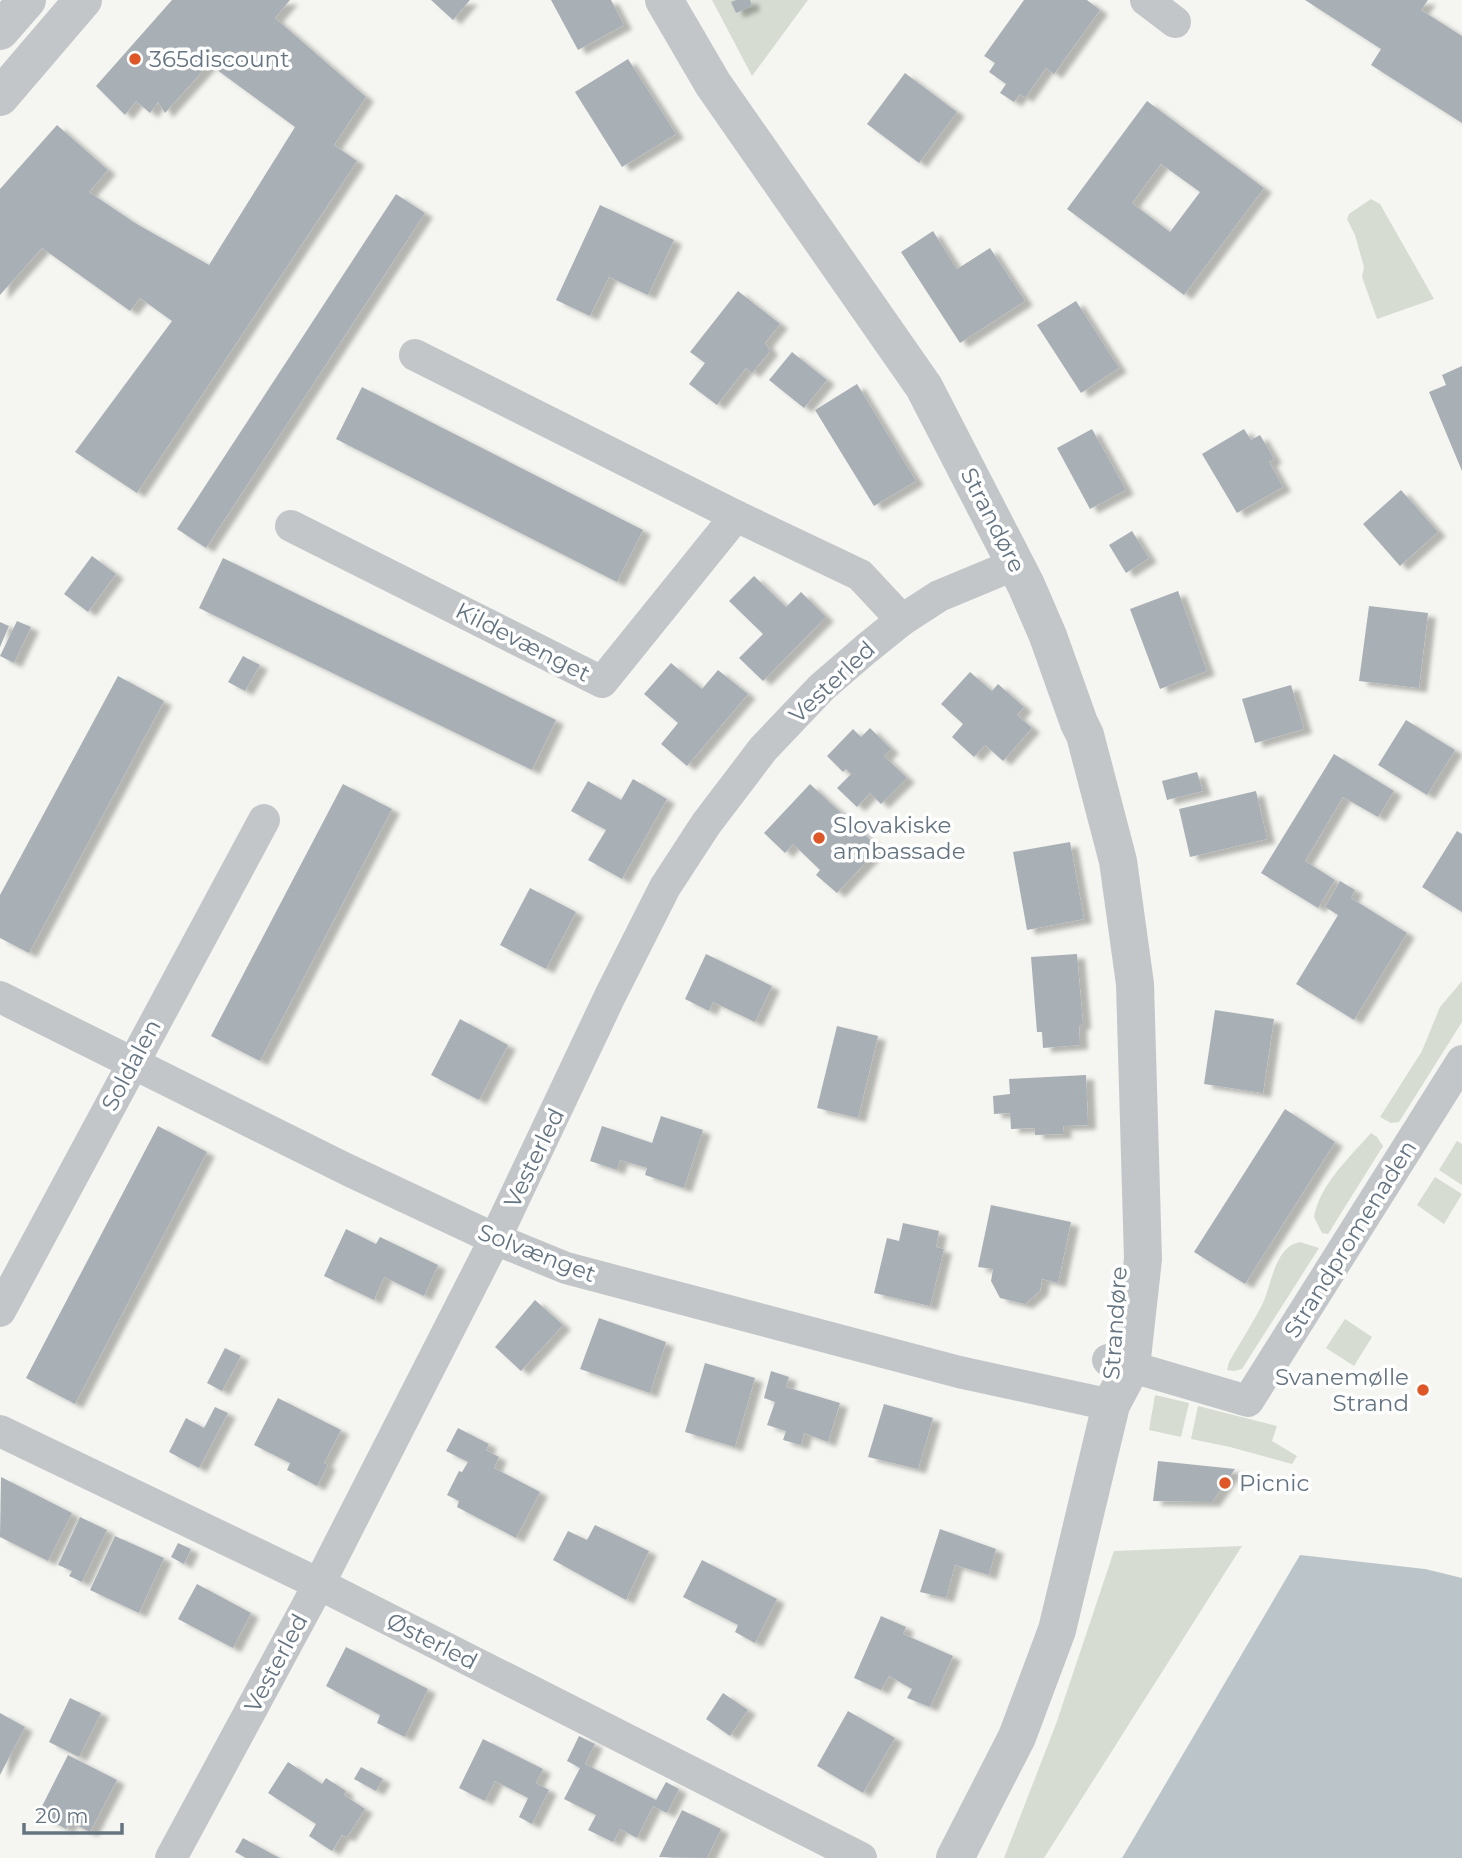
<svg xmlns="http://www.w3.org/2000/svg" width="1462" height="1858" viewBox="0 0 1462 1858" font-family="Montserrat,sans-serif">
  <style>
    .green { fill: #d6dcd2 }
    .water { fill: #bbc5c9 }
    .building { fill: #a9b0b5; fill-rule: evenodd; filter: url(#shadow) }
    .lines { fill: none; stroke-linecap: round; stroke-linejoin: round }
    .minor { stroke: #c3c6c9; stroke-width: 32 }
    .tertiary { stroke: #c3c6c9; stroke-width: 38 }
    .poi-dot { fill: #de5729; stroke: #fff; stroke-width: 2.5 }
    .labels { text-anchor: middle; stroke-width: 7; stroke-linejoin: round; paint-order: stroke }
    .poi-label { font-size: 23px; fill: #657481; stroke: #fff; text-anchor: start }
    .street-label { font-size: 23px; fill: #657481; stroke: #fff }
  </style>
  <defs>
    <filter id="shadow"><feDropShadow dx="8" dy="4.5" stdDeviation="2" flood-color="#0004"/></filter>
  </defs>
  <rect width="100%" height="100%" fill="#f5f5f1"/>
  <g class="green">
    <path d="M712 0H808L752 76Z"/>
    <path d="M1371 199 1380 204 1434 299 1377 319 1362 277 1364 267 1355 235 1347 219 1349 214Z"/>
    <path d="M1462 981V1022L1399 1122 1391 1123 1380 1117 1422 1051 1440 1007Z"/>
    <path d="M1371 1133 1377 1137 1383 1146 1328 1234 1322 1233 1314 1217C1320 1184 1350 1157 1371 1133Z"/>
    <path d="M1457 1141 1462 1144V1185L1439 1170Z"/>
    <path d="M1435 1177 1462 1194 1444 1224 1417 1205Z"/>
    <path d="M1300 1242 1319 1248 1242 1369 1234 1371 1227 1370 1229 1362C1240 1343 1252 1324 1262 1305 1272 1285 1274 1247 1300 1242Z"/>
    <path d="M1345 1319 1372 1337 1354 1366 1326 1348Z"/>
    <path d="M1155 1395 1189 1403 1181 1437 1149 1430Z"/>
    <path d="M1198 1406 1277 1426 1272 1441 1297 1456 1292 1464 1230 1447 1191 1439Z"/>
    <path d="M1242 1546 1044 1858H1004L1056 1724 1114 1551Z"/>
  </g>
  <path class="water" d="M1300 1555 1425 1569 1462 1578V1858H1122Z"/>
  <g class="building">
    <path d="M172 0H290L275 18 366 97 334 145 357 161 137 493 75 452 172 321 140 298 130 311 42 248 0 295V189L57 125 108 170 89 192 135 223 209 265 295 127 209 64 165 113 158 102 150 113 136 101 125 115 96 86Z"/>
    <path d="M431 0H470L453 20Z"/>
    <path d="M551 0H611L624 25 578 50Z"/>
    <path d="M736 0H750L752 6 736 13 731 2Z"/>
    <path d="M1024 0H1087L1100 10 1054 74 1046 68 1025 98 1020 94 1014 102 1000 93 1006 84 989 72 995 63 984 56Z"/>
    <path d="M1305 0H1428L1421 10 1462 36V123L1371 65 1381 49Z"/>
    <path d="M628 59 676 134 622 167 575 92Z"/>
    <path d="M905 73 957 112 919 163 867 124Z"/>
    <path d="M1147 101 1264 188 1184 295 1067 209ZM1161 164 1200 192 1170 232 1132 203Z"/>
    <path d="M396 194 425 213 206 548 177 529Z"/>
    <path d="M600 205 674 240 648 295 609 277 590 316 556 300Z"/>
    <path d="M933 231 957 269 990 248 1025 301 960 343 901 252Z"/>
    <path d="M738 291 780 324 765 343 770 351 752 373 746 368 717 405 689 384 705 363 690 352Z"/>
    <path d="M1076 301 1119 368 1081 393 1037 325Z"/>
    <path d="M792 352 827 380 804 408 769 380Z"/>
    <path d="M1462 366V471L1429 392 1446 385 1442 375Z"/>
    <path d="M857 384 916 481 874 506 815 410Z"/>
    <path d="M362 387 643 530 617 582 336 439Z"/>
    <path d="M1092 429 1126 490 1090 509 1057 448Z"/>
    <path d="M1244 429 1251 440 1260 435 1274 459 1269 462 1283 487 1237 513 1202 454Z"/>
    <path d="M1401 490 1438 532 1400 566 1363 524Z"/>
    <path d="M1132 531 1149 558 1126 573 1109 545Z"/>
    <path d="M92 556 116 574 88 612 64 594Z"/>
    <path d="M223 558 556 720 532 770 199 608Z"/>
    <path d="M754 576 786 607 801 592 826 617 763 681 739 658 763 634 729 601Z"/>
    <path d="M1178 591 1207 671 1160 689 1130 609Z"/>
    <path d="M1369 606 1428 613 1419 688 1359 681Z"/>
    <path d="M17 621 31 627 14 663 0 656Z"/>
    <path d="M0 622 9 626 0 647Z"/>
    <path d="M243 656 260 665 245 691 228 682Z"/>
    <path d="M671 663 702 689 718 670 748 694 687 766 661 744 678 723 644 694Z"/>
    <path d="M970 672 992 691 998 684 1024 707 1017 715 1032 728 1003 761 985 745 974 757 952 737 963 724 941 704Z"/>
    <path d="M118 676 164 701 29 953 0 938V895Z"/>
    <path d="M1291 685 1304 729 1255 743 1242 699Z"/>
    <path d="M1406 720 1455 750 1427 795 1378 765Z"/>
    <path d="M870 728 891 749 884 756 907 778 881 804 870 793 857 807 837 788 851 774 846 769 843 772 827 756 853 729 861 737Z"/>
    <path d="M1334 754 1394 791 1378 817 1343 797 1305 861 1335 880 1318 908 1261 873Z"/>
    <path d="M1197 772 1203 791 1167 800 1162 781Z"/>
    <path d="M633 779 667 799 622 879 588 860 606 830 571 811 588 781 621 800Z"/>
    <path d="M343 784 392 809 260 1061 211 1036Z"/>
    <path d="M810 784 879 848 837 893 816 875 820 870 793 844 785 853 764 833Z"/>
    <path d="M1256 791 1267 839 1190 857 1179 809Z"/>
    <path d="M1457 831 1462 834V912L1422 887Z"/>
    <path d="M1070 842 1084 919 1027 930 1013 852Z"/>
    <path d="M1340 881 1355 890 1351 898 1407 933 1354 1020 1296 984 1338 915 1325 907Z"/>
    <path d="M530 888 576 912 546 969 500 945Z"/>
    <path d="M706 954 772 986 755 1022 713 1002 709 1011 685 999Z"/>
    <path d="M1077 954 1083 1024 1079 1026 1080 1045 1043 1048 1042 1032H1037L1031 957Z"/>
    <path d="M1215 1010 1274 1019 1263 1093 1204 1084Z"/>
    <path d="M460 1019 508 1045 479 1100 431 1075Z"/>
    <path d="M837 1026 878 1036 858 1118 817 1108Z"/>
    <path d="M1086 1075 1088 1125 1063 1126 1064 1134 1035 1135V1128L1011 1129 1010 1113 994 1114 993 1096 1010 1094 1009 1079Z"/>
    <path d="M1285 1109 1335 1142 1245 1284 1194 1252Z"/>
    <path d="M661 1116 703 1130 684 1188 645 1175 647 1168 620 1160 617 1170 590 1161 602 1126 652 1143Z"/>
    <path d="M158 1126 207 1152 75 1404 26 1378Z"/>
    <path d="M991 1205 1071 1222 1058 1283 1042 1279 1040 1291 1025 1304 1000 1298 991 1281 993 1269 978 1267Z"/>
    <path d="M903 1223 939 1231 936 1247 944 1249 930 1306 874 1293 887 1238 899 1241Z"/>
    <path d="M346 1229 376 1244 380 1237 438 1265 424 1296 384 1277 374 1300 324 1276Z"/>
    <path d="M535 1300 563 1325 521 1371 495 1347Z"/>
    <path d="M599 1318 666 1342 650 1393 580 1369Z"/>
    <path d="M225 1348 241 1356 222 1391 207 1383Z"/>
    <path d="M705 1363 755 1378 735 1447 685 1432Z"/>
    <path d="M771 1371 789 1377 786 1387 840 1403 828 1442 804 1433 801 1445 783 1440 786 1431 767 1425 775 1402 764 1398Z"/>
    <path d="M278 1398 341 1430 324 1463 328 1465 317 1486 287 1470 290 1463 254 1445Z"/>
    <path d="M884 1404 933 1418 918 1469 868 1457Z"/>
    <path d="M215 1407 228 1413 199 1468 169 1452 186 1418 204 1428Z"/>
    <path d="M458 1428 489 1444 486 1450 499 1457 494 1468 540 1492 516 1538 457 1507 459 1501 447 1495 459 1471 462 1472 468 1462 446 1451Z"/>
    <path d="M1158 1461 1235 1469 1212 1502 1153 1501Z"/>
    <path d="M1 1477 72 1513 48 1561 0 1537Z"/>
    <path d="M80 1517 107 1530 82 1582 69 1576 72 1571 58 1565Z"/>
    <path d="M595 1525 649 1551 626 1600 553 1560 568 1531 587 1540Z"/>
    <path d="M940 1529 996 1549 989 1575 955 1565 946 1598 920 1592Z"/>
    <path d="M115 1536 164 1558 139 1613 90 1590Z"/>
    <path d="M178 1543 191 1549 184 1564 171 1557Z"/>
    <path d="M702 1560 777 1599 755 1643 735 1632 738 1625 683 1597Z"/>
    <path d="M197 1584 251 1613 233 1648 178 1619Z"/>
    <path d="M881 1616 906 1627 903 1634 953 1656 930 1707 907 1698 912 1689 889 1676 881 1690 854 1678Z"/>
    <path d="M346 1647 428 1689 405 1737 377 1723 380 1715 326 1686Z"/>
    <path d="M723 1693 748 1710 730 1736 706 1719Z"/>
    <path d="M70 1698 101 1713 79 1757 49 1742Z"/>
    <path d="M848 1711 895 1738 863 1793 817 1766Z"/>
    <path d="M0 1713 25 1727 0 1775Z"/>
    <path d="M579 1736 595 1744 585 1764 656 1800 666 1782 679 1789 667 1813 653 1806 637 1838 620 1829 613 1842 588 1830 596 1815 564 1799 580 1768 567 1761Z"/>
    <path d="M483 1739 543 1769 536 1783 549 1790 532 1824 519 1817 528 1798 495 1781 485 1801 459 1788Z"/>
    <path d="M68 1755 117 1780 90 1832 70 1822 66 1829 38 1814Z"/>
    <path d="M288 1762 322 1784 326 1778 346 1791 344 1795 365 1809 347 1837 342 1835 332 1851 309 1836 316 1824 268 1793Z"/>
    <path d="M361 1767 383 1779 376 1791 354 1779Z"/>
    <path d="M682 1810 721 1829 707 1858 659 1857Z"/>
    <path d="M243 1838 274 1855 280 1858H246L235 1852Z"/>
  </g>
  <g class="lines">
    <g class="minor">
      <path d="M1146 0 1175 22"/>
      <path d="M415 355 736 516 860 575 902 620"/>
      <path d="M291 526 602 682 736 516"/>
      <path d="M0 997 348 1170 495 1239 566 1268 959 1372 1111 1405"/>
      <path d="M0 1311 264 820"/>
      <path d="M1108 1360 1248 1401 1462 1061"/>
      <path d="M0 1431 319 1584 861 1858"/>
      <path d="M171 1858 319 1584 495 1239 610 996 665 887 706 824 763 749 822 687 866 649 902 620 939 596 1016 564"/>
    </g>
    <g class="tertiary">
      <path d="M664 0 713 84 924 387 1026 585 1048 636 1079 723 1085 735 1118 861 1135 984 1143 1259 1131 1367 1111 1405 1057 1630 1017 1737 955 1858"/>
      <path d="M0 31 27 0"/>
      <path d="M0 97 83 0"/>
    </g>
  </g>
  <g class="poi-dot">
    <circle cx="135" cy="59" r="7"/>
    <circle cx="819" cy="838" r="7"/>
    <circle cx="1423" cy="1390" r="7"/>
    <circle cx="1225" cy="1483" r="7"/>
  </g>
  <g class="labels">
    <g class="poi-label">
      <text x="149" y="67">365discount</text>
      <text x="833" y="833">Slovakiske<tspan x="833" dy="26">ambassade</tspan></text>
      <text x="1409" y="1385" text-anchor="end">Svanemølle<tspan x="1409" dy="26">Strand</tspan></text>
      <text x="1239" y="1491">Picnic</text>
    </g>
    <g class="street-label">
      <text transform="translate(993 520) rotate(63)" y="8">Strandøre</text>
      <text transform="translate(523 642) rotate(27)" y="8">Kildevænget</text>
      <text transform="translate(832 682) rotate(-43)" y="8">Vesterled</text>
      <text transform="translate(131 1065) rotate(-62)" y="8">Soldalen</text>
      <text transform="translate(534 1158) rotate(-64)" y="8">Vesterled</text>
      <text transform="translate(1350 1239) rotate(-58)" y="8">Strandpromenaden</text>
      <text transform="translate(537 1253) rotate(21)" y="8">Solvænget</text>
      <text transform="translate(1115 1323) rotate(-86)" y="8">Strandøre</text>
      <text transform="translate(432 1641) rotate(27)" y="8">Østerled</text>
      <text transform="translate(276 1663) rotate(-62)" y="8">Vesterled</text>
    </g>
  </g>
  <path d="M24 1823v10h98v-10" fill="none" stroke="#657481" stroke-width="3.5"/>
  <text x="35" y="1823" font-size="21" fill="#657481" stroke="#ffffff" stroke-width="5" paint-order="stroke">20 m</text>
</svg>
